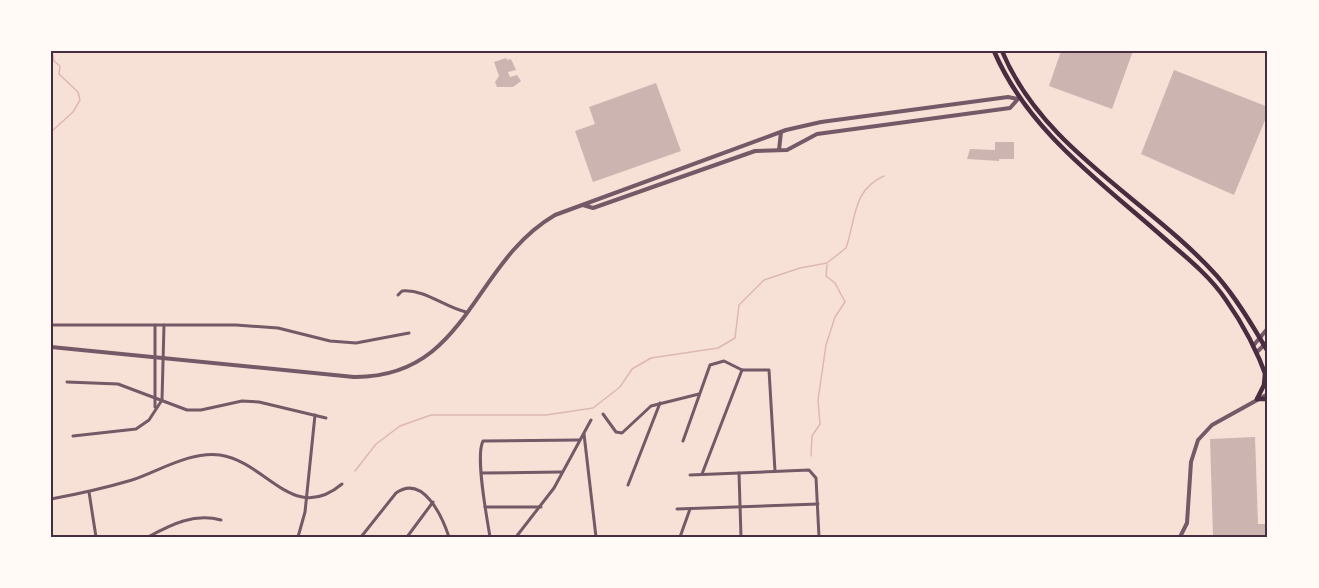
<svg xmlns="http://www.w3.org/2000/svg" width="1319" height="588" viewBox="0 0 1319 588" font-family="'Asap Condensed',sans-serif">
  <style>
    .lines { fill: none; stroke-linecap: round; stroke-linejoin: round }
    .stream { stroke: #dcb8b0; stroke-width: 1.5 }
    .building { fill: #ccb4b1 }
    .minor { stroke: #755966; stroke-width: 3 }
    .tertiary { stroke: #755966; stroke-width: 4 }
    .primary { stroke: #4a2c40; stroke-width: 4.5 }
    .neatline { fill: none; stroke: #4a2c40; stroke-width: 2 }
  </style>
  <rect width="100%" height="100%" fill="#f7e1d7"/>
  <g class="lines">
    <g class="stream">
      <path d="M51 132 73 112 80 100 78 92 59 74 60 66 54 61 52 51"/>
      <path d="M811 456 812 436 820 424 818 400 826 345 835 317 845 302 835 283 826 276 827 265"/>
      <path d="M355 471 376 444 400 426 431 415H546L593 408 620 387 632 369 651 358 718 348 735 338 739 305 764 280 800 268 827 263 846 248C856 220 852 190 884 176"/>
    </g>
  </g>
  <g class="building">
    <path d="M1061 51H1133L1112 109 1049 86Z"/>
    <path d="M506 58 507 60 511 59 516 70 508 72 510 77 517 75 521 81 513 87H497L495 82 499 76 494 62Z"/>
    <path d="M1174 70 1268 107V113L1234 195 1141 154Z"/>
    <path d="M656 83 681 151 593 182 575 131 595 124 589 107Z"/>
    <path d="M995 142H1014V159H999V161L967 159 970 149 995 150Z"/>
    <path d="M1255 437 1258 524H1268V537H1213L1210 439Z"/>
  </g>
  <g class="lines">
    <g class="minor">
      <path d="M398 295 402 291C425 289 444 307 466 312"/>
      <path d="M51 325H236L278 328 330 341 356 343 409 333"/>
      <path d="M155 325V407"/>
      <path d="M67 382 118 384 187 410H201L242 401 259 402 326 418"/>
      <path d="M603 414 616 432 622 433 651 406 699 394"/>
      <path d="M584 434 596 537"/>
      <path d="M73 436 136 429 149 420 162 400 164 325"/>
      <path d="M683 441 710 365 724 361 742 370H769L775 471"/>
      <path d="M482 473 561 472"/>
      <path d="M739 473 741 537"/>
      <path d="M702 474 742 370"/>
      <path d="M690 475 809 470 816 478 819 537"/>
      <path d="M628 485 660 403"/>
      <path d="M89 492 96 537"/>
      <path d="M51 499C78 494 105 488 132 480 159 471 190 451 220 455 267 462 293 525 342 484"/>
      <path d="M485 507H541"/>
      <path d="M677 509 818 504"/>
      <path d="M148 537C172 524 194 513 221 520"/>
      <path d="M298 537 305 512 315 415"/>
      <path d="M361 537 396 493C423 474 442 516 449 537"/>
      <path d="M407 537 433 502"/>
      <path d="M490 537C487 518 475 456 483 441L579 440"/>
      <path d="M516 537 554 488 591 420"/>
      <path d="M680 537 690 509"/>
    </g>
    <g class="tertiary">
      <path d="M779 150 781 132"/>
      <path d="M1253 346 1268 328"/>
      <path d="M51 347 354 377C468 378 471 264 555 215L786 130 821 122 1008 97 1018 99 1010 108 817 134 787 150 755 151 593 208 583 205"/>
      <path d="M1257 352 1268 341"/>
      <path d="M1180 537 1187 523 1191 462 1198 440 1212 425 1268 394"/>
    </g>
    <g class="primary">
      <path d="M994 51C1028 131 1101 182 1164 238 1186 257 1210 276 1226 300 1243 324 1258 353 1268 381"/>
      <path d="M1002 51C1043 150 1148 199 1217 276 1237 299 1253 326 1268 352"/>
      <path d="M1257 399 1264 385 1265 374"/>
      <path d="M1257 399H1268"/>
    </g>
  </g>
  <rect width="1319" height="588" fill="none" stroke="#fffaf5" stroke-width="105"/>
  <rect x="52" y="52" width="1214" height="484" class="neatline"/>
</svg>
